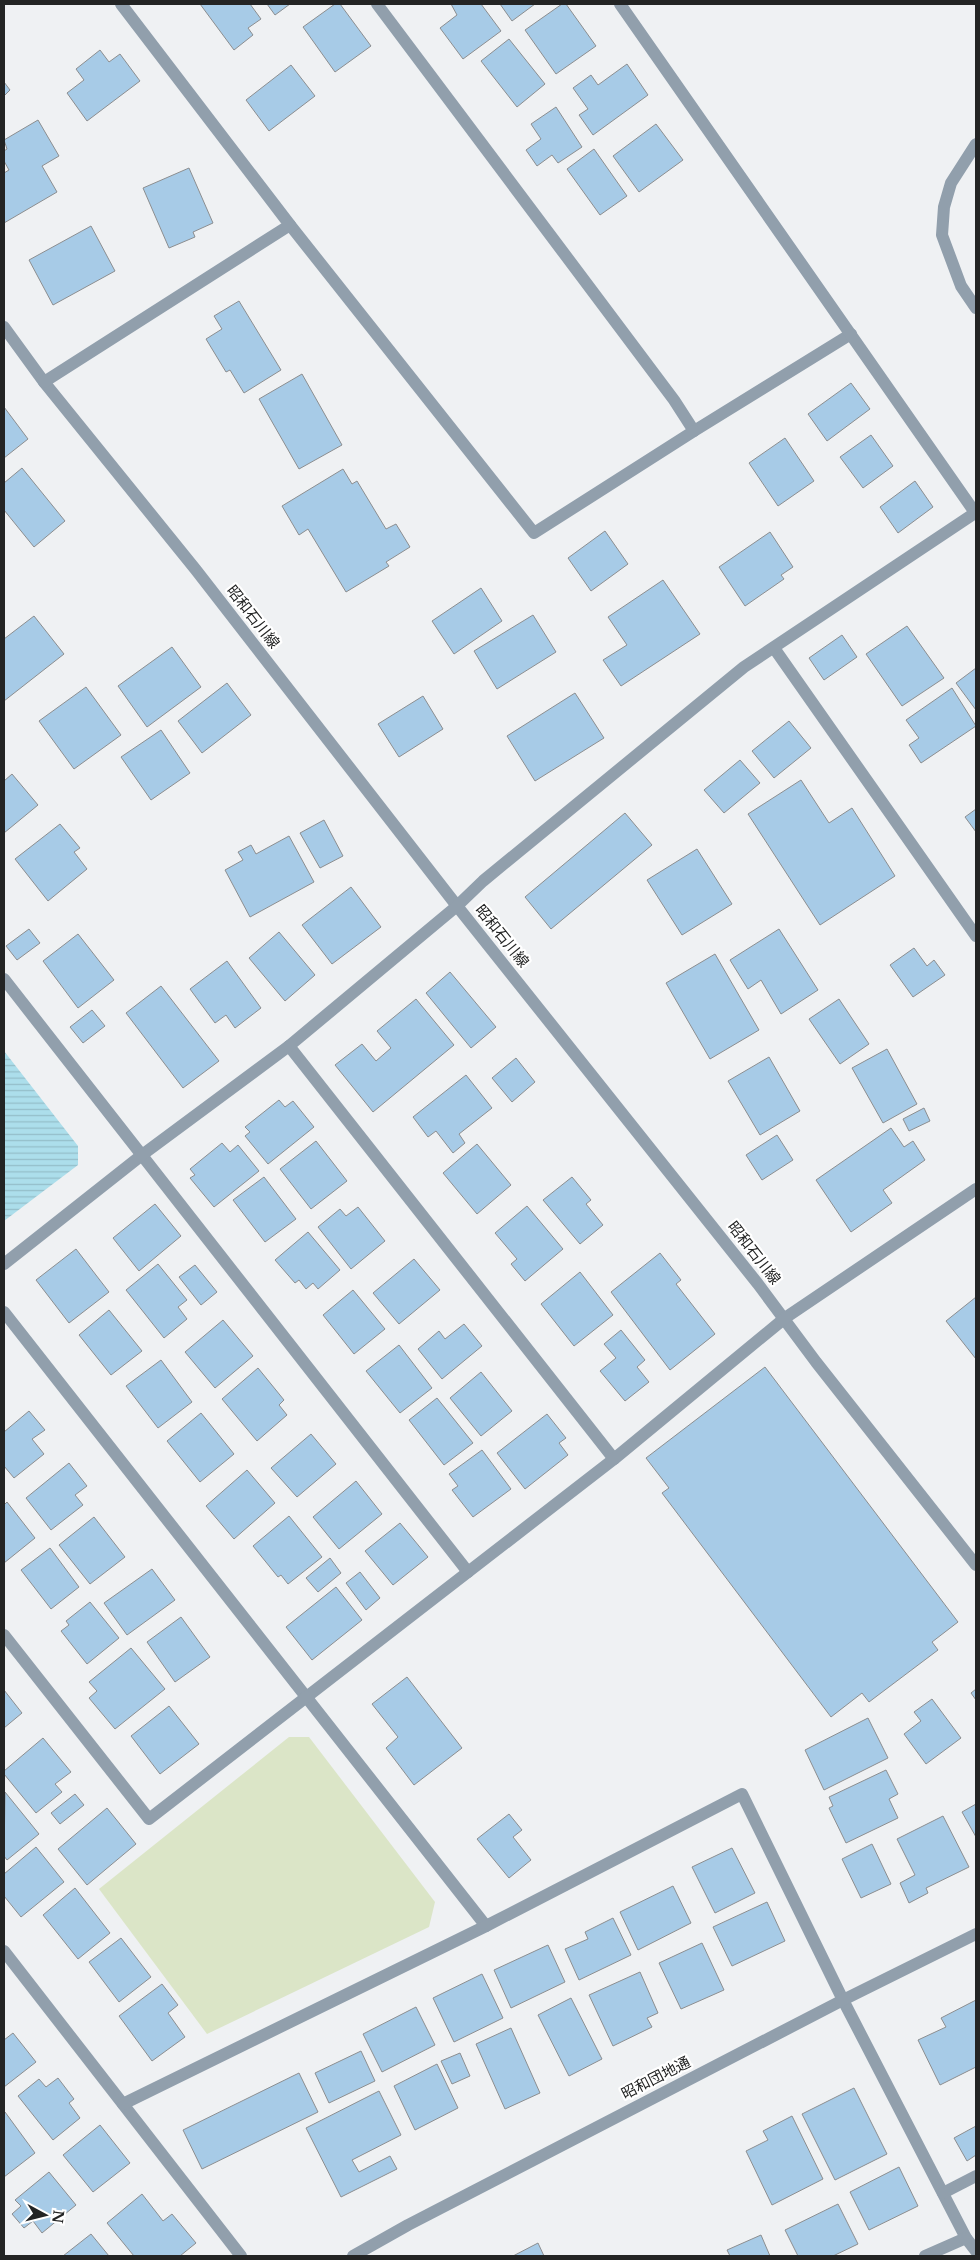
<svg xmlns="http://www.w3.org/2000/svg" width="980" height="2260" viewBox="0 0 980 2260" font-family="'Libre Baskerville','Noto Sans JP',serif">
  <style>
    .green { fill: #dbe5c7 }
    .water { fill: url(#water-rules) }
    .building { fill: #a7cbe7; stroke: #8c8e90 }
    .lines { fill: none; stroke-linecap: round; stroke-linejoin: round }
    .minor { stroke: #919fac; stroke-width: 12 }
    .labels { text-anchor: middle; stroke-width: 4.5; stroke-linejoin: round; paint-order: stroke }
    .street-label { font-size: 15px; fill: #232424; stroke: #fff }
  </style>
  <defs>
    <pattern id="water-rules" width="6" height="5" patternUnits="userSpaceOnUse" patternTransform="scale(1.25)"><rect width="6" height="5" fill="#acdeeb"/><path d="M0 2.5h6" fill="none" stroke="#94bec9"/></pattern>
  </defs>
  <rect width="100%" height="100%" fill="#eff1f3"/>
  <path class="green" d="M289 1737H309L435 1902 429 1927 207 2034 99 1889Z"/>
  <path class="water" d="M4 1051 78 1146V1165L4 1221Z"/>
  <g class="building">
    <path d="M200 4H250L261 19 248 28 253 35 234 50Z"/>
    <path d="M267 4H290L275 15Z"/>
    <path d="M335 4H340L371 46 335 72 303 27Z"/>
    <path d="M481 4 501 31 463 59 440 28 457 15 451 4Z"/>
    <path d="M500 4H535L512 21Z"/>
    <path d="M562 4H566L596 46 556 74 525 30Z"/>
    <path d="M509 39 545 84 517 107 481 61Z"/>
    <path d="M100 50 109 62 120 54 140 81 87 121 67 93 84 80 76 69Z"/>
    <path d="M627 64 648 95 593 135 579 115 588 109 573 88 591 75 598 85Z"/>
    <path d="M291 65 315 96 269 131 246 100Z"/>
    <path d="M4 82 10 90 4 96Z"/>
    <path d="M556 107 582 147 558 163 552 155 537 166 526 150 541 139 531 124Z"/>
    <path d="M38 120 59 156 42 166 57 192 4 223V173L9 170 4 161V151L7 149 4 140Z"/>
    <path d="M656 124 683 160 639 192 613 156Z"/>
    <path d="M594 149 627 196 600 215 567 169Z"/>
    <path d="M189 168 213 223 193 232 195 237 169 248 143 188Z"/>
    <path d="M91 226 115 271 53 305 29 260Z"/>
    <path d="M239 301 281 370 244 393 230 370 226 372 206 339 222 329 214 316Z"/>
    <path d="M302 374 342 445 299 469 259 399Z"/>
    <path d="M851 383 870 409 827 441 808 414Z"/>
    <path d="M4 407 28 439 4 458Z"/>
    <path d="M871 435 893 466 863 488 840 457Z"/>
    <path d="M785 438 814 481 778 506 749 463Z"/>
    <path d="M22 468 65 521 34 547 4 510V483Z"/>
    <path d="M343 469 352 484 357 481 386 529 396 524 410 547 386 562 389 566 346 592 308 529 299 535 282 506Z"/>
    <path d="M915 481 933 507 898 533 880 507Z"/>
    <path d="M605 531 628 564 591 591 568 558Z"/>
    <path d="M770 532 793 567 781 575 784 579 745 606 719 567Z"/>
    <path d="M663 580 700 634 621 686 603 660 627 645 608 617Z"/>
    <path d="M481 588 502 621 454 654 432 621Z"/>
    <path d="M533 615 556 652 497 689 474 651Z"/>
    <path d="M34 616 64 654 4 701V639Z"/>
    <path d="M907 626 944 678 902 706 866 654Z"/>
    <path d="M842 635 857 657 824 680 809 658Z"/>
    <path d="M172 647 201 687 147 727 118 686Z"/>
    <path d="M976 668V710L956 683Z"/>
    <path d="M227 683 251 715 202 753 178 721Z"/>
    <path d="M86 687 121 735 74 769 39 721Z"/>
    <path d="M952 688 976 726 921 763 909 745 919 738 906 720Z"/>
    <path d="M575 693 604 738 535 781 507 736Z"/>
    <path d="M423 696 443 729 399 757 378 724Z"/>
    <path d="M789 721 811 748 774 778 752 751Z"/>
    <path d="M161 730 190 773 151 800 121 757Z"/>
    <path d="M740 760 760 783 724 813 704 790Z"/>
    <path d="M12 774 38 805 4 833V781Z"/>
    <path d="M801 780 829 823 852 808 895 876 820 925 748 814Z"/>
    <path d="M976 809V832L965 817Z"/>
    <path d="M625 813 652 845 551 929 525 897Z"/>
    <path d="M324 820 343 856 320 868 300 833Z"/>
    <path d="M60 824 80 848 74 852 87 869 48 901 15 859Z"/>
    <path d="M289 836 314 882 250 917 225 870 243 860 238 852 251 845 256 854Z"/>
    <path d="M697 849 732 904 682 935 647 880Z"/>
    <path d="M351 887 381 927 332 964 302 925Z"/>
    <path d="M29 929 40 943 17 960 6 946Z"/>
    <path d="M779 929 818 990 781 1014 761 980 748 989 730 960Z"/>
    <path d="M279 932 315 975 285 1001 249 958Z"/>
    <path d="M78 934 114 980 78 1008 43 961Z"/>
    <path d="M914 948 927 966 934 960 945 975 913 997 890 965Z"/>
    <path d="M715 954 759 1030 710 1059 666 983Z"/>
    <path d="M227 961 261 1008 235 1028 226 1015 215 1023 190 989Z"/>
    <path d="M450 972 496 1027 471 1048 426 993Z"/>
    <path d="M161 986 219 1061 183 1088 126 1013Z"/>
    <path d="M416 999 454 1045 373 1112 335 1065 362 1044 376 1061 391 1048 377 1031Z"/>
    <path d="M839 999 869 1044 840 1064 809 1019Z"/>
    <path d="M92 1010 105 1026 83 1043 70 1027Z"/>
    <path d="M887 1049 917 1104 883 1123 852 1068Z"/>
    <path d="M769 1057 800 1111 760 1135 728 1081Z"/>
    <path d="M516 1058 535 1082 512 1102 492 1078Z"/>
    <path d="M466 1075 492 1108 459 1134 465 1143 453 1153 436 1131 428 1137 413 1117Z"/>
    <path d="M279 1100 285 1107 293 1101 314 1127 268 1164 245 1136 250 1132 245 1127Z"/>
    <path d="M924 1108 930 1121 909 1131 903 1119Z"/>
    <path d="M891 1128 904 1147 913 1141 925 1160 883 1190 892 1203 851 1232 816 1180Z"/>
    <path d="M777 1135 793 1160 762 1180 746 1155Z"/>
    <path d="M316 1141 347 1181 311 1209 280 1169Z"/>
    <path d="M222 1143 230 1152 238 1145 259 1171 214 1207 190 1178 195 1175 190 1169Z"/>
    <path d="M477 1144 511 1185 477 1214 443 1173Z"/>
    <path d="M264 1177 296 1219 265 1242 233 1200Z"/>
    <path d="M572 1177 591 1200 586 1204 603 1225 580 1244 543 1200Z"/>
    <path d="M155 1204 181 1236 139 1271 113 1238Z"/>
    <path d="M527 1206 563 1249 525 1281 511 1264 517 1259 495 1233Z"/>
    <path d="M358 1207 385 1241 351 1269 318 1227 340 1209 346 1216Z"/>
    <path d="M308 1232 340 1270 318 1289 313 1283 306 1289 299 1280 295 1283 275 1260Z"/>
    <path d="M76 1249 109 1292 69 1323 36 1280Z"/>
    <path d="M660 1253 681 1280 676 1284 715 1334 670 1370 611 1292Z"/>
    <path d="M414 1259 440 1290 399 1324 373 1293Z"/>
    <path d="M158 1264 187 1300 178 1307 187 1319 164 1338 126 1290Z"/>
    <path d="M195 1265 217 1292 201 1305 179 1277Z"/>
    <path d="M580 1272 613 1315 574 1346 541 1304Z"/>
    <path d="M353 1290 385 1329 354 1354 323 1315Z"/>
    <path d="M976 1297V1359L946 1321Z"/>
    <path d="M109 1310 142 1351 111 1375 79 1335Z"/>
    <path d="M223 1320 253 1356 215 1388 185 1352Z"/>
    <path d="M464 1324 482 1346 442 1379 418 1349 439 1331 445 1339Z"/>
    <path d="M621 1330 645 1360 637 1367 649 1382 625 1401 600 1371 616 1358 604 1344Z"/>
    <path d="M399 1345 432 1388 400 1413 366 1371Z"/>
    <path d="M161 1360 192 1402 158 1428 126 1386Z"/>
    <path d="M765 1367 958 1622 932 1642 938 1650 869 1702 862 1693 831 1717 662 1493 669 1488 646 1458Z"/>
    <path d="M258 1368 284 1400 279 1405 287 1415 257 1441 222 1399Z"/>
    <path d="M481 1372 512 1411 481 1436 450 1398Z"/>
    <path d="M437 1398 473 1443 444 1465 409 1420Z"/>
    <path d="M29 1411 45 1430 32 1439 44 1454 14 1478 4 1466V1432Z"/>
    <path d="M201 1413 234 1454 200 1482 167 1441Z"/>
    <path d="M547 1414 566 1438 559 1443 568 1455 525 1489 497 1453Z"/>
    <path d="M311 1434 336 1464 297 1497 271 1468Z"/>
    <path d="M482 1450 511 1489 473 1517 452 1490 458 1486 449 1474Z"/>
    <path d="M69 1463 87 1486 75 1495 83 1505 51 1530 26 1498Z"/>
    <path d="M247 1470 275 1503 234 1539 206 1506Z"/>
    <path d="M356 1481 382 1514 339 1549 313 1517Z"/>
    <path d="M7 1502 35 1538 4 1563V1505Z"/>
    <path d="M289 1516 322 1557 288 1584 281 1575 278 1577 253 1546Z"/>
    <path d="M94 1517 125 1557 90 1584 59 1545Z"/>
    <path d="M400 1523 428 1557 393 1585 365 1551Z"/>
    <path d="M50 1548 79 1587 51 1609 21 1570Z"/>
    <path d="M330 1558 341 1573 318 1592 306 1578Z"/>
    <path d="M152 1569 175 1600 127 1635 104 1603Z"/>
    <path d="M360 1572 380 1598 366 1610 346 1583Z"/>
    <path d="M336 1587 362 1620 312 1660 286 1627Z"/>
    <path d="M90 1602 119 1638 87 1664 61 1631 69 1625 66 1621Z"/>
    <path d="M181 1617 210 1657 175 1682 147 1642Z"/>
    <path d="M131 1648 165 1689 115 1729 89 1698 97 1691 89 1682Z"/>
    <path d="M407 1677 462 1748 414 1785 386 1748 398 1737 372 1704Z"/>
    <path d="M976 1689V1700L971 1693Z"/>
    <path d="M4 1690 22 1713 4 1728Z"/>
    <path d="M932 1699 961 1738 926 1764 904 1734 921 1721 914 1712Z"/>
    <path d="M169 1706 199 1744 160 1774 131 1736Z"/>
    <path d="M868 1718 888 1758 824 1790 805 1750Z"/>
    <path d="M43 1738 71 1772 55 1784 62 1792 36 1813 4 1774V1771Z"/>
    <path d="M886 1770 898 1794 889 1799 898 1818 846 1843 829 1808 833 1806 829 1797Z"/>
    <path d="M5 1792 39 1834 7 1860 4 1856Z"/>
    <path d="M75 1794 84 1805 60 1824 51 1813Z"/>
    <path d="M976 1804V1837L962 1812Z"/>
    <path d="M107 1808 136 1844 87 1885 58 1849Z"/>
    <path d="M509 1814 522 1830 513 1837 531 1860 509 1878 477 1839Z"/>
    <path d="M943 1816 969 1867 926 1888 928 1893 909 1903 900 1883 915 1875 897 1839Z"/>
    <path d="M872 1844 891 1884 861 1898 842 1859Z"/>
    <path d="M36 1847 64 1882 21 1917 4 1896V1874Z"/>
    <path d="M732 1848 755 1893 715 1913 692 1867Z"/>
    <path d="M673 1886 691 1923 638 1950 620 1912Z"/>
    <path d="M75 1888 110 1933 78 1959 43 1915Z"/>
    <path d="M767 1902 785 1941 732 1966 713 1927Z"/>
    <path d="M613 1918 631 1955 579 1980 565 1949 588 1939 585 1932Z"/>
    <path d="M121 1938 151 1977 119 2002 89 1962Z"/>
    <path d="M702 1943 724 1990 681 2009 659 1963Z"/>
    <path d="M548 1945 565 1982 511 2008 494 1970Z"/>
    <path d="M640 1972 658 2013 647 2018 652 2027 613 2046 589 1995Z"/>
    <path d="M482 1974 503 2018 454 2042 433 1998Z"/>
    <path d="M162 1984 178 2005 168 2013 185 2037 152 2061 119 2016Z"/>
    <path d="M571 1998 602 2059 569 2076 538 2015Z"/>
    <path d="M976 2000V2067L940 2085 918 2040 946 2027 941 2018Z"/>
    <path d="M416 2007 435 2045 382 2072 363 2034Z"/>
    <path d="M511 2028 540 2093 505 2109 476 2044Z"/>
    <path d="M13 2033 36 2062 4 2087V2040Z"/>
    <path d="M361 2051 375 2081 329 2103 315 2073Z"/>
    <path d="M460 2053 470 2076 452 2084 441 2061Z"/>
    <path d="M437 2064 458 2108 415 2130 394 2086Z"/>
    <path d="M299 2073 318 2112 202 2169 183 2130Z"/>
    <path d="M58 2078 74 2099 69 2103 80 2118 53 2140 18 2096 39 2079 46 2087Z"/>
    <path d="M854 2088 887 2154 835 2180 802 2114Z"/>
    <path d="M379 2091 401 2135 352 2160 359 2172 390 2156 397 2169 341 2197 306 2128Z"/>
    <path d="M5 2112 35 2153 4 2177V2113Z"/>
    <path d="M792 2116 823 2179 772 2205 746 2151 768 2140 763 2131Z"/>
    <path d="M100 2125 130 2163 93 2192 63 2155Z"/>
    <path d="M976 2126V2155L967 2161 954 2138Z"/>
    <path d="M899 2167 918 2206 869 2230 850 2192Z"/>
    <path d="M49 2172 76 2205 42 2233 33 2221 24 2228 12 2214 21 2206 15 2200Z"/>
    <path d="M142 2194 163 2221 172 2214 196 2243 180 2256H134L107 2223Z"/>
    <path d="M838 2204 858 2244 833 2256H798L785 2230Z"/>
    <path d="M91 2234 109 2256H63Z"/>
    <path d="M761 2235 770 2256H730L727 2250Z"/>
    <path d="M538 2243 544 2256H513Z"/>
  </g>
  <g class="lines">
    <g class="minor">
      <path d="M377 4 674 400 694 431 851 334"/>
      <path d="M620 4 976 514"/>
      <path d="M976 144 951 183 944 207 942 235 961 286 976 308"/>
      <path d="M290 225 534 533 694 431"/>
      <path d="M4 327 44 382 196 570 457 906 758 1284 816 1362 976 1565"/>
      <path d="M44 382 290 225 121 4"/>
      <path d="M774 648 976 936"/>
      <path d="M4 979 468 1572"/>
      <path d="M289 1046 614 1459"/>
      <path d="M4 1264 142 1155 289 1046 457 906 483 881 744 667 975 513"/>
      <path d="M4 1312 486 1926"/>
      <path d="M4 1635 149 1819 614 1459 785 1318 976 1189"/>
      <path d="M4 1951 241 2256"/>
      <path d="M123 2104 486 1926 742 1794 843 2000 966 2238 976 2251"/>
      <path d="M943 2193 976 2176"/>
      <path d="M353 2256 408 2225 843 2000 976 1934"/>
      <path d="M925 2256 966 2238"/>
    </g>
  </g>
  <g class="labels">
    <g class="street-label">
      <text transform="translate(253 617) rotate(52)" y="5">昭和石川線</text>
      <text transform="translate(502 936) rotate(51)" y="5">昭和石川線</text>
      <text transform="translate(754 1253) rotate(52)" y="5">昭和石川線</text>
      <text transform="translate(656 2078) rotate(-27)" y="5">昭和団地通</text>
    </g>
  </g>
  <rect width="980" height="2260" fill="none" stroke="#232424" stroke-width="10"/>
  <g transform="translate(45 2215) rotate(97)" stroke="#ffffff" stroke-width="4" paint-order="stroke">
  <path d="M0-4L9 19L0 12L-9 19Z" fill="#232424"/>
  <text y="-8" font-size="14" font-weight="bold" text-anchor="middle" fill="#232424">N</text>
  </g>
</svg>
